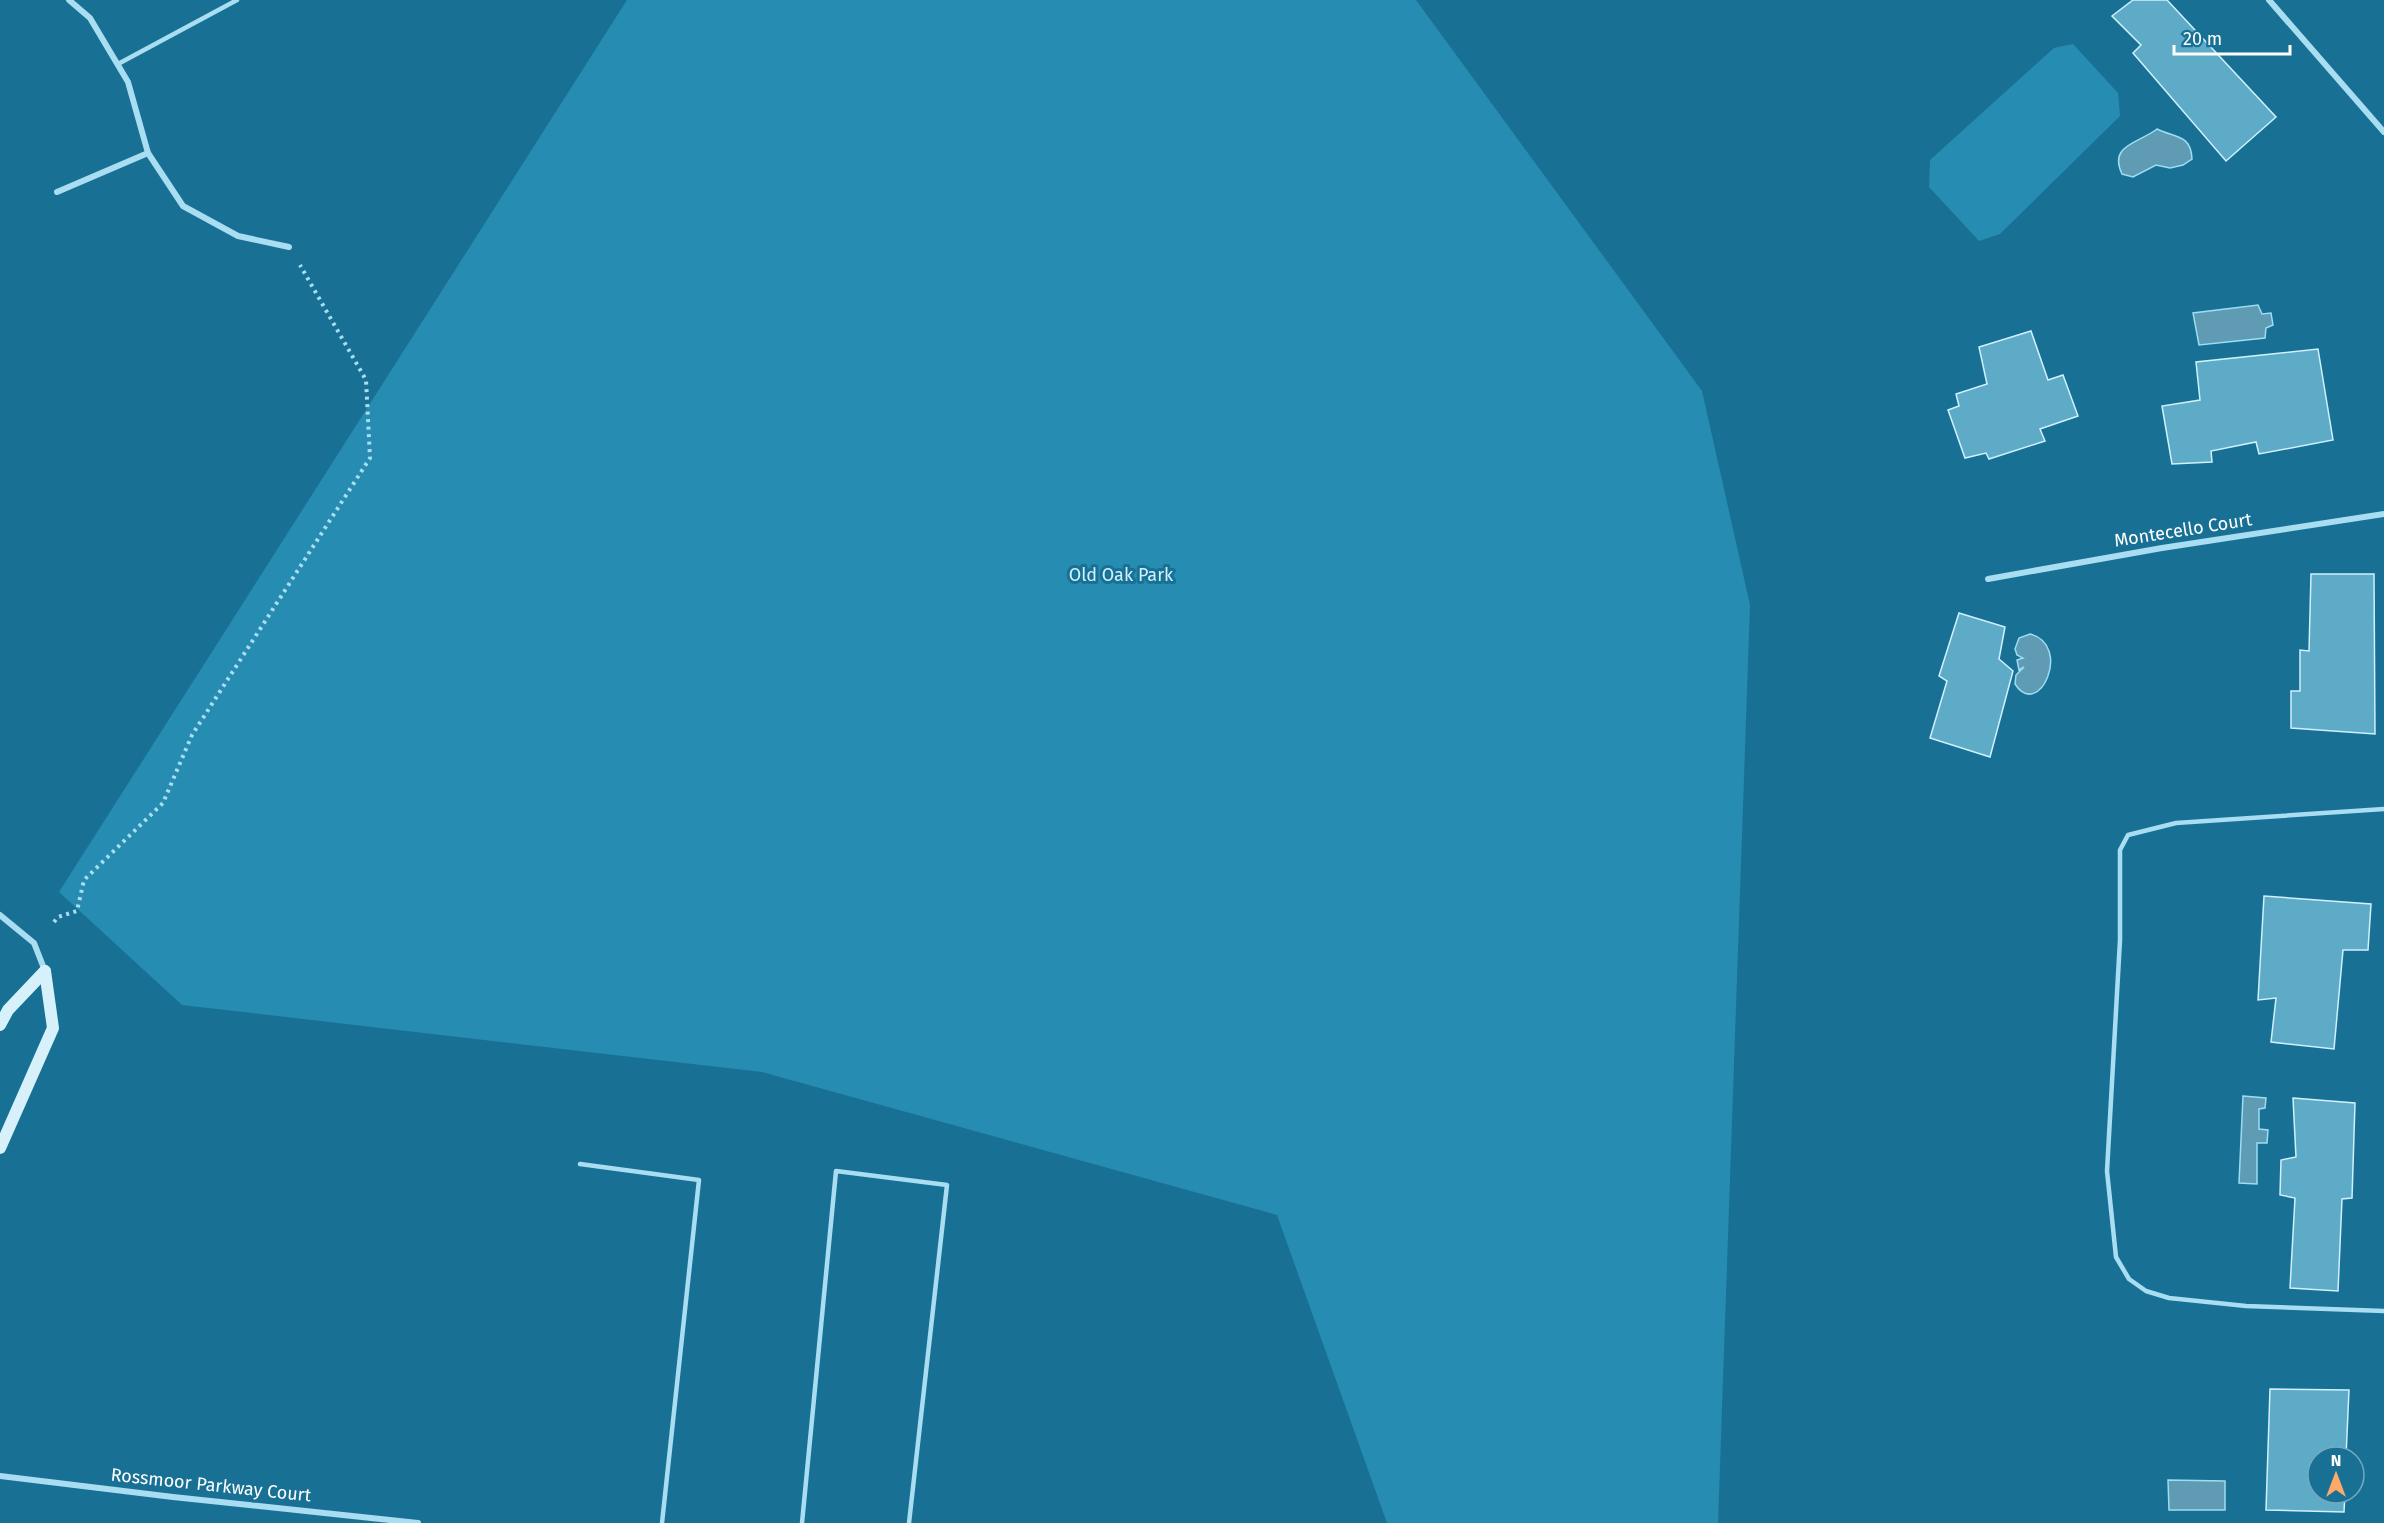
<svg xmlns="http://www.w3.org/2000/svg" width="2384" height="1523" viewBox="0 0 2384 1523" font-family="'Fira Sans',sans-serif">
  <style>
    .green { fill: #278cb1 }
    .water { fill: #5f9bb2; stroke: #9bddf3; stroke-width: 1.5 }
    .building { fill: #5eabc7; stroke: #d0f0fc; stroke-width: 1.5 }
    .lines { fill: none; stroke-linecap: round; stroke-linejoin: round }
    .path { stroke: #a9ddf1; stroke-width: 4; stroke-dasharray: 3 4.5; stroke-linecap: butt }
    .lane { stroke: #a9ddf1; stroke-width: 4.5 }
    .street { stroke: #a9ddf1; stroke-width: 6 }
    .secondary { stroke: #d7f1fb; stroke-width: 12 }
    .labels { text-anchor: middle; stroke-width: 6; stroke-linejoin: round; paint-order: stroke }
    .street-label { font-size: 18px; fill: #fff; stroke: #187195 }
    .park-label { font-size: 18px; fill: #d0f0fc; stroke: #187195 }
  </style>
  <rect width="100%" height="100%" fill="#187195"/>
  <g class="green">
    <path d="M627 0H1416L1702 391 1750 605 1718 1523H1387L1277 1215 762 1072 182 1005 59 892Z"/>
    <path d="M2073 44 2118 93 2120 116 2000 234 1979 241 1929 187 1930 160 2054 48Z"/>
  </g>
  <g class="water">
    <path d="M2157 129C2175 138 2191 134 2192 159L2183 165 2170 168 2156 165 2133 177 2122 174C2108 145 2139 143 2157 129Z"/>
    <path d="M2258 305 2262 314 2271 313 2273 325 2266 328 2265 338 2199 345 2193 313Z"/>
    <path d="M2030 634C2073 645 2039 721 2015 684L2016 675 2024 667 2019 670 2017 660 2023 658 2017 655 2015 649 2019 638Z"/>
    <path d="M2243 1096 2266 1098 2265 1108 2259 1109V1129L2268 1130 2267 1143H2257V1184L2239 1183Z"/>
    <path d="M2168 1480 2225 1481V1510H2169Z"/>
  </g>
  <g class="building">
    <path d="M2133 0H2167L2276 117 2226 161 2133 53 2141 45 2112 16Z"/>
    <path d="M2031 331 2048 380 2063 375 2078 416 2040 429 2045 441 1989 459 1986 453 1965 458 1948 410 1959 406 1956 394 1987 384 1979 347Z"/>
    <path d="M2318 349 2333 440 2259 454 2256 442 2211 451 2212 462 2172 464 2162 406 2200 400 2196 362Z"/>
    <path d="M2311 574H2374L2375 734 2291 728V691H2300V650L2309 651Z"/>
    <path d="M1959 613 2005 627 1999 659 2013 671 1990 757 1930 738 1947 681 1939 676Z"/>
    <path d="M2264 896 2371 904 2368 950H2343L2334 1049 2271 1042 2276 998 2258 1000Z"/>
    <path d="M2293 1098 2355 1103 2352 1198 2342 1199 2338 1291 2290 1288 2295 1198 2280 1195 2281 1160 2296 1157Z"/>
    <path d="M2270 1389 2349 1390 2346 1457H2318V1493H2345L2344 1512 2266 1510Z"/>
  </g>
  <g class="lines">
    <path class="path" d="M54 922 58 917 77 911 84 880 163 803 192 735 370 458 366 380 300 265"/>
    <g class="lane">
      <path d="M118 64 237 0"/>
      <path d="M2384 809 2176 823 2128 835 2120 850V940L2107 1171 2116 1257 2129 1279 2146 1291 2169 1298 2246 1306 2384 1311"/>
      <path d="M580 1164 699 1180 662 1523"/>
      <path d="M802 1523 836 1171 947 1185 909 1523"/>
    </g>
    <g class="street">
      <path d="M69 0 90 18 128 82 148 153 183 206 238 236 289 247"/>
      <path d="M2269 0 2384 132"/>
      <path d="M57 192 148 153"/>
      <path d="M1988 579 2162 548 2384 514"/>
      <path d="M0 915 34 943 45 971"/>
      <path d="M0 1476 173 1497 418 1523"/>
    </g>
    <g class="secondary">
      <path d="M0 1025 8 1010 45 971"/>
      <path d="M0 1148 53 1028 45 971"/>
    </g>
  </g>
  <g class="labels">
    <g class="street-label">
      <text transform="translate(2183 530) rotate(-9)" y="6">Montecello Court</text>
      <text transform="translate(211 1485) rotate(6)" y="6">Rossmoor Parkway Court</text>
    </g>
    <g class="park-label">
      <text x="1121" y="581">Old Oak Park</text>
    </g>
  </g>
  <g transform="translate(2336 1475)"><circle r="28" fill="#187195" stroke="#74aabf" stroke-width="1.5"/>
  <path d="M0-4.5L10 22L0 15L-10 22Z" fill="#ffa968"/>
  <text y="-9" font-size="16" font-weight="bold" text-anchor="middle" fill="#ffffff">N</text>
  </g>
  <path d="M2174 45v9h116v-9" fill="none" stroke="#ffffff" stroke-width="3"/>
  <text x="2183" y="45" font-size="18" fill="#ffffff" stroke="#187195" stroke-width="4.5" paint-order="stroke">20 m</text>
</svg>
